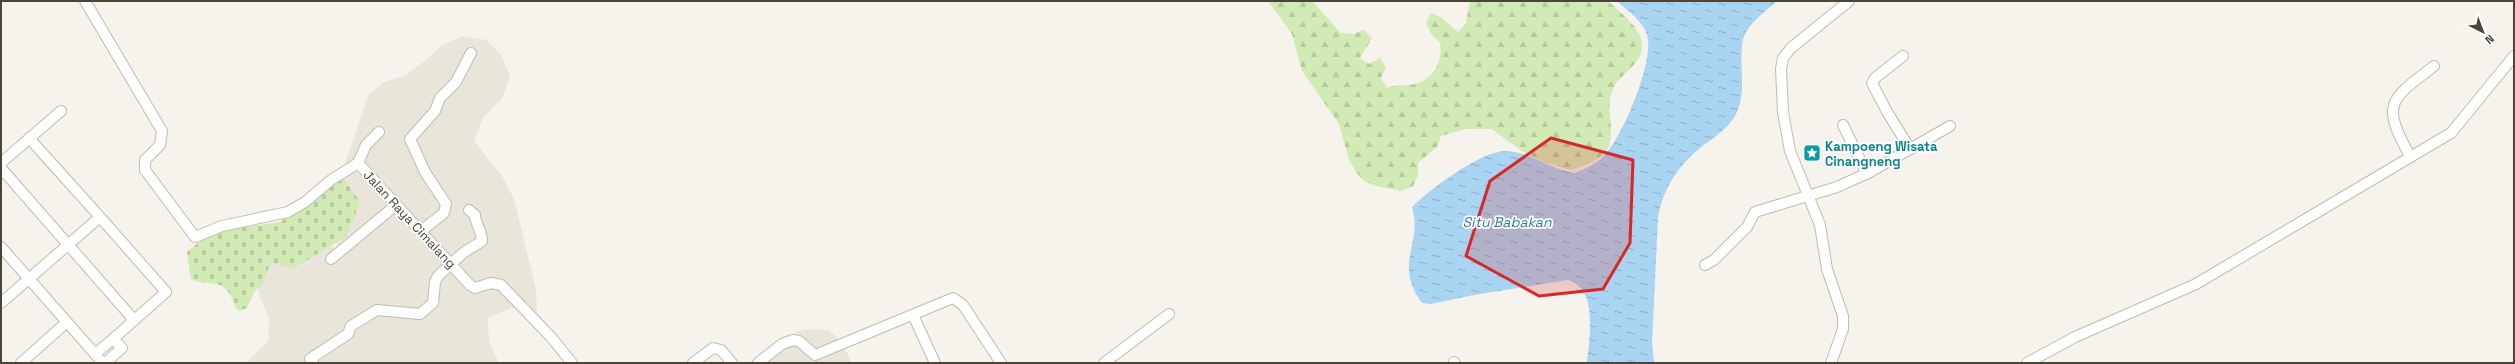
<svg xmlns="http://www.w3.org/2000/svg" width="2515" height="364" viewBox="0 0 2515 364" font-family="'Space Grotesk',sans-serif">
  <style>
    .residential { fill: #eae5da }
    .forest { fill: url(#forest-firs) }
    .cemetery { fill: url(#cemetery-stones) }
    .water { fill: url(#water-ripples) }
    .lines { fill: none; stroke-linecap: round; stroke-linejoin: round }
    .minor-casing { stroke: #c2bbae; stroke-width: 12 }
    .minor { stroke: #fff; stroke-width: 10 }
    .marked { fill: #d62828; fill-opacity: 0.2; stroke: #d62828; stroke-width: 3; stroke-linejoin: round }
    .labels { text-anchor: middle; stroke-width: 3.5; stroke-linejoin: round; paint-order: stroke }
    .culture-label { font-size: 13px; font-weight: bold; fill: #0d838f; stroke: #fff; text-anchor: start }
    .street-label { font-size: 13px; fill: #4b4439; stroke: #fff }
    .water-label { font-size: 14px; font-style: italic; fill: #2e7ab2; stroke: #fff }
  </style>
  <defs>
    <pattern id="forest-firs" width="22" height="20" patternUnits="userSpaceOnUse"><rect width="22" height="20" fill="#d2eab5"/><path d="M5 1l3.5 6h-7zM16 11l3.5 6h-7z" fill="#b6ca9c"/></pattern>
    <pattern id="cemetery-stones" width="16" height="16" patternUnits="userSpaceOnUse"><rect width="16" height="16" fill="#d2eab5"/><path d="M2 7V4a2 2 0 0 1 4 0v3zM10 15v-3a2 2 0 0 1 4 0v3z" fill="#b6ca9c"/></pattern>
    <pattern id="water-ripples" width="26" height="14" patternUnits="userSpaceOnUse"><rect width="26" height="14" fill="#a9d4f2"/><path d="M2 4q2-2 4 0t4 0M15 11q2-2 4 0t4 0" fill="none" stroke="#8caec5"/></pattern>
  </defs>
  <rect width="100%" height="100%" fill="#f6f3ec"/>
  <g class="residential">
    <path d="M463 36 486 40 502 56 510 77 502 99 483 118 474 141 502 176 514 199 536 289 537 313 512 308 488 318 489 341 499 363H246L268 341 269 318 259 295 257 272 270 251 312 242 336 248 340 224 339 181 368 96 384 82 406 75 425 61 441 46Z"/>
    <path d="M813 329 828 330 841 341 852 363H757L797 331Z"/>
  </g>
  <path class="forest" d="M1268 1H1312L1341 33 1353 34 1364 30 1372 38 1360 58 1369 64 1380 58 1386 68 1381 78 1387 88C1398 83 1407 87 1418 83 1435 77 1443 59 1440 43L1431 34 1426 23 1431 13 1441 17 1458 32 1466 23 1470 1H1608C1619 12 1641 27 1642 44 1644 64 1620 73 1613 89 1603 109 1619 135 1605 152 1597 161 1582 167 1570 170L1544 162 1523 152 1492 129H1466L1441 136 1437 147 1418 163V176L1413 186 1401 191 1376 186 1364 181 1356 172 1349 160 1339 124 1302 71 1292 34Z"/>
  <path class="cemetery" d="M335 178 344 179 360 202 346 237 292 269 271 262 262 285 254 292 247 308 238 311C233 304 232 295 226 289 218 280 203 286 191 279L187 252 211 232 279 222 302 209Z"/>
  <path class="water" d="M1617 1H1777C1765 12 1747 24 1743 40 1738 64 1748 93 1735 116 1728 128 1715 137 1704 145 1679 164 1663 188 1658 218L1652 343 1654 363H1587C1589 339 1599 289 1568 280L1474 295 1431 304 1422 303C1393 263 1423 245 1412 207 1429 190 1481 151 1505 151 1529 151 1551 170 1575 173 1584 169 1594 165 1602 158 1622 140 1655 60 1647 35 1643 21 1627 10 1617 1Z"/>
  <g class="lines">
    <g class="minor-casing">
      <g id="minor">
        <path d="M85 1 162 131 160 145 145 160V170L195 237 222 226 288 212 305 202 331 180 358 163 470 285 475 288 491 283 501 285 551 337 572 363"/>
        <path d="M1903 56 1875 78 1872 83 1886 110 1910 149"/>
        <path d="M1843 125 1867 174"/>
        <path d="M29 138 100 217"/>
        <path d="M2410 156C2381 104 2389 100 2434 66"/>
        <path d="M1 163 61 111"/>
        <path d="M358 163 366 145 379 132"/>
        <path d="M1 168 134 320"/>
        <path d="M421 231 444 213 446 204 425 172 410 139 435 111 440 98 456 82 471 53"/>
        <path d="M1 247 95 354"/>
        <path d="M331 259 396 205"/>
        <path d="M1705 265 1714 260 1747 227 1755 212 1837 187 1870 172 1950 126"/>
        <path d="M1 303 100 217 166 292 113 339"/>
        <path d="M913 315 935 363"/>
        <path d="M1454 362 1455 363"/>
        <path d="M21 363 67 322"/>
        <path d="M103 363 95 354 113 339 122 348 105 363"/>
        <path d="M313 363 310 359 348 334 351 326 377 310 420 314 433 303 435 282 438 276 463 253 482 241C483 233 475 224 475 215L469 210"/>
        <path d="M693 363 713 348 721 350 732 363"/>
        <path d="M758 363 782 344 793 340 799 341 815 355 953 298 963 305 1001 363"/>
        <path d="M1104 363 1169 314"/>
        <path d="M1831 363 1843 329V316L1827 269 1820 225 1790 151 1783 112 1781 69 1783 58 1791 48 1849 1"/>
        <path d="M2027 363 2075 337 2196 284 2451 133 2514 56"/>
      </g>
    </g>
    <use href="#minor" class="minor"/>
  </g>
  <path class="marked" d="M1551 138 1633 160 1630 243 1603 289 1539 296 1466 256 1490 181Z"/>
  <defs>
    <g id="sight-square" transform="scale(0.9)"><rect x="-9" y="-9" width="18" height="18" rx="4" fill="#0f9aa8" stroke="#fff"/><path d="M0-6L1.8-2.2L6-1.7L2.9 1.2L3.7 5.4L0 3.3L-3.7 5.4L-2.9 1.2L-6-1.7L-1.8-2.2Z" fill="#fff"/></g>
  </defs>
  <g fill-rule="evenodd">
    <use href="#sight-square" x="1812" y="153"/>
  </g>
  <g class="labels">
    <g class="culture-label">
      <text x="1825" y="151">Kampoeng Wisata<tspan x="1825" dy="15">Cinangneng</tspan></text>
    </g>
    <g class="street-label">
      <text transform="translate(410 219) rotate(47)" y="5">Jalan Raya Cimalang</text>
    </g>
    <g class="water-label">
      <text x="1507" y="227">Situ Babakan</text>
    </g>
  </g>
  <rect width="2515" height="364" fill="none" stroke="#4b4439" stroke-width="4"/>
  <g transform="translate(2483 32) rotate(138)" stroke="#ffffff" stroke-width="3" paint-order="stroke">
  <path d="M0-3L7 15L0 10L-7 15Z" fill="#4b4439"/>
  <text y="-6" font-size="11" font-weight="bold" text-anchor="middle" fill="#4b4439">N</text>
  </g>
</svg>
